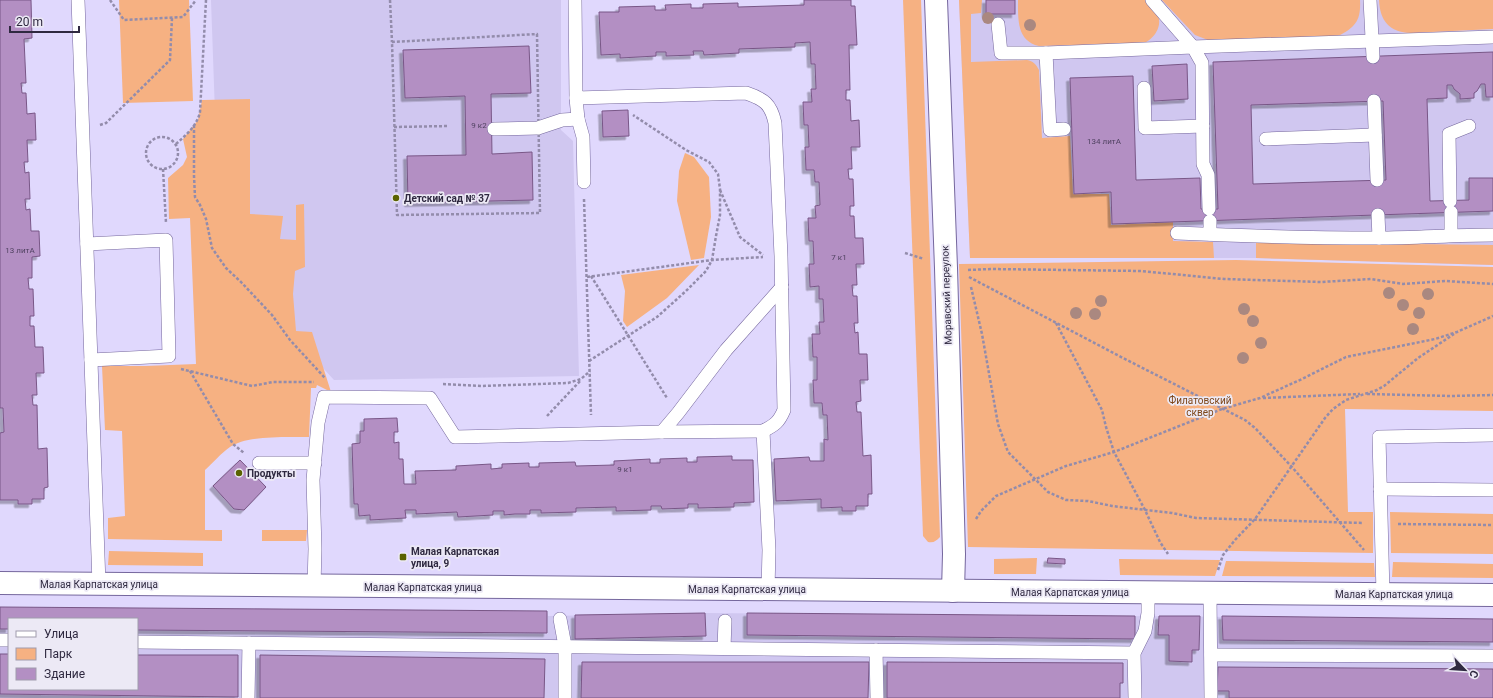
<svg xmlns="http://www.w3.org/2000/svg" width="1493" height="698" viewBox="0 0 1493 698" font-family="Roboto,sans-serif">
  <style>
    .built { fill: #d0c7f0; fill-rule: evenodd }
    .green { fill: #f6b182 }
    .building { fill: #b38fc3; stroke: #795787; fill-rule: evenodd; filter: url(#shadow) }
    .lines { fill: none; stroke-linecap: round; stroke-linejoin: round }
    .lane-casing { stroke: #75679d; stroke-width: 14 }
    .street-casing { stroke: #75679d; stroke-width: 24 }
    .path { stroke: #938cab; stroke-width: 2.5; stroke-dasharray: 3 2; stroke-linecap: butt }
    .lane { stroke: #fff; stroke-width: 13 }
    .street { stroke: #fff; stroke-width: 22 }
    .tree { fill: #aa8880 }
    .poi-dot { fill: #5a6200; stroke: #ece9f5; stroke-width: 1.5 }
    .labels { text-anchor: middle; stroke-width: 3.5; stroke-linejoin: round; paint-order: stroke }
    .number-label { font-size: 8px; fill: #504261 }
    .poi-label { font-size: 10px; font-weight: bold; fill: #2f2940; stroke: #ece9f5; text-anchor: start }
    .street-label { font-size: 10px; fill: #2f2940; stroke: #ece9f5 }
    .park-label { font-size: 10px; fill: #7e471a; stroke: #ece9f5 }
  </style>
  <defs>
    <filter id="shadow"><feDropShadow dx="-3.5" dy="3.5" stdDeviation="0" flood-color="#0004"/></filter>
  </defs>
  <rect width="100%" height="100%" fill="#e0d8fd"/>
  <g class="built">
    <path d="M211 0H561V130L573 141 579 376 334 380 220 256Z"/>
    <path d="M959 0H1493V265L1256 258H970Z"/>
    <path d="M0 607 547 611 548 616 705 613 1493 619V698H0ZM9 619H137V689H9Z"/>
  </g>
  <g class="green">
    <path d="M119 0H189L193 101 123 103Z"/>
    <path d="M903 0H921L940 537C936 541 934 543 928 542L923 536Z"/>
    <path d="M959 0H982L981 13 971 14V62L1027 60C1033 61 1036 64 1039 70L1042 138 1070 136 1073 194H1109L1111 225 1173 222V241L1213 242 1214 258H970Z"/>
    <path d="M1018 0H1145C1148 4 1153 7 1156 12 1164 23 1156 38 1144 43L1039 46C1017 41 1018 20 1018 0Z"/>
    <path d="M1162 0H1360C1361 20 1356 27 1338 36L1208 40 1195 35Z"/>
    <path d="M1379 0H1493V29L1411 33C1389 32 1380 21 1379 0Z"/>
    <path d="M250 99V214L283 216 280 239 296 240V205L304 204 305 267 295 271 293 294 296 331 312 332 331 392 317 385 316 388H311L309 437C288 437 246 435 230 447 221 453 213 463 205 470V530H222V541L108 539V518L125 516 122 431 105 430 102 366H145L196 364 190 218 169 219 168 178 183 165 187 157 183 139 198 120 202 100Z"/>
    <path d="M685 153 694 157 709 177 711 217 704 258 691 260 677 201 679 171Z"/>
    <path d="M1256 242 1493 245V265L1256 258Z"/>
    <path d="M1236 260 1493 267V411L1345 409 1348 512H1373V553L968 547 959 264Z"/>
    <path d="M699 265 667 298 627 327 623 321 625 291 621 275Z"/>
    <path d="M1390 512 1493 514V554L1391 553Z"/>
    <path d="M262 530H307L306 541H262Z"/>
    <path d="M109 551 203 553V566L108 565Z"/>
    <path d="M1037 558 1036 574H994V559Z"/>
    <path d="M1119 559 1220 560 1215 576 1120 575Z"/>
    <path d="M1226 561 1374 563 1375 577 1222 576Z"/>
    <path d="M1393 562 1493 564V578L1392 577Z"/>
  </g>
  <g class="building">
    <path d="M0 0H31L32 38 24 39 26 83H21L22 93H26L27 114 35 113 36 140H27L28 162H24L25 173 29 172 30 199H25L26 210 30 209 31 231H39L40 256 32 257V278H28L29 289H33L34 316H30V326H34L35 347H43L44 373H36L37 395H32L33 405H37L38 449 47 448 48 487 44 488V499H32V504H18V500H0V433L4 432 3 408H0Z"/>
    <path d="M804 0H851V6H855L857 45H849L850 90H846V100H850L851 121 859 120 860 147H851L852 169H848L849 179H853L854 206H850V216H854L855 238H863L864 264H856L857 285H852L853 296H857L858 323H854L855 333 858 332 859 354H867L868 380H860L861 401 856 402 857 412H861L863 456 871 455 872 494H868V506H856V511H842V507L821 508V499L776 501 774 459 809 457 810 461H824V439L828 440 827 415H823L822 403H814L813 380H817V357H813L812 334H820L819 322H824L823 299H819V286L810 287 809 264H814L813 241H809L808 218H816L815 206 820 205 819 182H815L814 170H806L805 147H809L808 125H804L803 102H812L811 89H816L815 64H811L810 42 795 43V47L739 49V53L704 55 703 51H693L694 55 666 56V52H656V56L620 58V54L601 55 599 12H619V7L655 6V10H666L665 5 691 4V8H703V4L738 3V7L804 5Z"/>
    <rect x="986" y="0" width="29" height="14"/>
    <path d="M529 46 531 93 491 94 492 154 532 152 533 200 408 203 407 156 466 155 465 96 405 98 403 50Z"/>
    <path d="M1493 52V97H1486L1485 84H1481L1477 91 1474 93V98L1460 99V94L1454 89 1452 85H1447V98L1427 99 1430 201 1469 200V178H1493V211L1112 224 1111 192 1074 194 1070 78 1133 76 1136 180 1200 178 1201 209H1218L1213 62ZM1383 101 1386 180 1253 184 1251 105Z"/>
    <path d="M1187 64 1188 99 1154 101 1152 66Z"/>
    <path d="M628 110 629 136 603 137 602 111Z"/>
    <path d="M397 418 398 432H394V443L399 442V459H403L404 484H416L415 471 456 470V466L491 464V469L502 468V464L529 463V467H539V463L575 462 576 466 614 465V461L650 459V463H660V459L687 458V462H697V457L732 456V460H753L754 502 734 503V507L698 508V504H688V508L662 509 661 506H651V510L616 511V507L576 508V512L541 513V510H530V514H515L504 515V511H493V515L458 517 457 512 416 514V510H405L406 518 370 520V515L359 516 358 504H354L352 444 360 443V431H364V419Z"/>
    <path d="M240 460 266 487 244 510 234 509 213 486Z"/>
    <path d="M1048 558 1065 559V564L1047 563Z"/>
    <path d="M0 607 547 611V633L137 630V619H9V629H0Z"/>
    <path d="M705 613 706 636 575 639V615Z"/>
    <path d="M747 613 1135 616V639L747 635Z"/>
    <path d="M1159 616H1200L1199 650H1192V662L1169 661V635H1158Z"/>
    <path d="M1222 616 1493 619V642L1223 640Z"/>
    <path d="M0 654H9V689H137V655H238V697L0 694Z"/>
    <path d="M260 655 545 659 544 698H260Z"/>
    <path d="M582 662H869L868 698H581Z"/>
    <path d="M887 662 1123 663V683H1120V698H887Z"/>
    <path d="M1218 667 1493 669V698H1229V691H1217Z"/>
  </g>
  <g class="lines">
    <g class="lane-casing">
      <g id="lane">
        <path d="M78 0 99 584"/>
        <path d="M1152 0 1193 47 1493 37"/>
        <path d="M1370 0 1373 57"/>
        <path d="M998 24 1001 53H1046L1193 47 1202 63 1203 164 1208 175 1209 209"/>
        <path d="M1046 53 1050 130 1064 129"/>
        <path d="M1144 88 1145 128 1203 126"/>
        <path d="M1374 101 1377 180"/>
        <path d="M578 119 583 137 584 182"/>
        <path d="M494 129 538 128 562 120 578 119 576 98"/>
        <path d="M1266 139 1375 135"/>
        <path d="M1450 201 1449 134 1469 126"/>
        <path d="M1451 212V235"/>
        <path d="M1378 215 1379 238"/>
        <path d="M1210 221V234"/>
        <path d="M1177 233C1244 236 1311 238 1377 238 1416 238 1454 235 1493 235"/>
        <path d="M87 244 166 240 169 356 91 360"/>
        <path d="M763 431 769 550 768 589"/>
        <path d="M662 432 678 413 726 350 782 287"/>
        <path d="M259 463H315"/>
        <path d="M1380 489 1493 490"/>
        <path d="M314 586 315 549 313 480 318 423 324 397 430 398 455 437 662 432 763 431C775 425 779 422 784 410L781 256 775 123C771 104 764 99 746 93L576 98 575 0"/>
        <path d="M1210 593 1211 698"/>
        <path d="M1383 594 1379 437 1493 435"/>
        <path d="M560 619 565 646V698"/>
        <path d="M0 640H9"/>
        <path d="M137 642 1134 653"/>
        <path d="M724 648 725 621"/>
        <path d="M876 650 877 698"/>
        <path d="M1211 655 1493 656"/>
        <path d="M248 698 249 643"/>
        <path d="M1135 698 1134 653 1145 631 1148 613V592"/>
      </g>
    </g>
    <g class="street-casing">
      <g id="street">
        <path d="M936 0 946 268 954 554 953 591"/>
        <path d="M0 583 1493 595"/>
      </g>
    </g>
    <g class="path">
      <path d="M110 0 124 20 183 17 196 0"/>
      <path d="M390 0 392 42"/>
      <path d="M537 34 540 213 397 215 392 42Z"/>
      <path d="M100 125 106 123 170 60 172 18"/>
      <path d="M194 125V176L195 197 200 205 206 219 212 248 226 268 241 282 272 315 290 340 325 378"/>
      <path d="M394 127 449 126"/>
      <circle cx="162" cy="153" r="16"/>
      <path d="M176 144C186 135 197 126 200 112L206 0"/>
      <path d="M163 169 166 223"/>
      <path d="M720 190 740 237 763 255"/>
      <path d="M584 199 591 415"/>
      <path d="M905 253 924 259"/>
      <path d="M968 270 991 269 1141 271 1224 279 1321 282 1371 279 1403 284 1445 281 1493 284"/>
      <path d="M591 276 667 398"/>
      <path d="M587 277 712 260 763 257"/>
      <path d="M969 277 1123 358 1245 420 1255 428 1292 467 1364 550"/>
      <path d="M971 287 982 334 998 424 1008 452 1048 492 1066 500 1088 501 1112 506 1172 513 1196 518 1363 523"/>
      <path d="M1056 323 1102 410 1106 427 1114 452 1145 510 1160 542 1168 554"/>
      <path d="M589 361 657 317 686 291 706 271 712 260 716 236 720 215V189L718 174 709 162 686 150 633 115"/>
      <path d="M181 369 252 386 273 382H314"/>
      <path d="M190 371 233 444 244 453"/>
      <path d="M443 384 482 386 568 383 581 379 590 371"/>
      <path d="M1367 394 1451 396 1493 395"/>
      <path d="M1263 398 1360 394"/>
      <path d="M547 416 581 380"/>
      <path d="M976 519 981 511 996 496 1066 466 1114 452 1222 409 1260 398 1302 379 1346 357 1435 339 1457 332 1493 316"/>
      <path d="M1398 524 1493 525"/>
      <path d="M1218 570 1223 555 1235 540 1255 519 1325 418 1333 409 1346 400 1377 390 1384 386 1418 358 1454 334"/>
    </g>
    <use href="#lane" class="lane"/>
    <use href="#street" class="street"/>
  </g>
  <g class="tree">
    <circle cx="988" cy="18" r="6"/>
    <circle cx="1030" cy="25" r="6"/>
    <circle cx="1389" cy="293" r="6"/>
    <circle cx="1428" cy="294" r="6"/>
    <circle cx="1101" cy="301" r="6"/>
    <circle cx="1403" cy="305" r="6"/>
    <circle cx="1244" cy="309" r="6"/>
    <circle cx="1076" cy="313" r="6"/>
    <circle cx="1419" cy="313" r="6"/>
    <circle cx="1095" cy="314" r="6"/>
    <circle cx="1253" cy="321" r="6"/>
    <circle cx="1413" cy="329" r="6"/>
    <circle cx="1261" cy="343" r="6"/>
    <circle cx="1243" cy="358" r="6"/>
  </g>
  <g class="poi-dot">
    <circle cx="396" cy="198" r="4"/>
    <circle cx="239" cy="473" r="4"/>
    <rect x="399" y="553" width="8" height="8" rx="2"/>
  </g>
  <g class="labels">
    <g class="number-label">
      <text x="479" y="128">9 к2</text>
      <text x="1104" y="144">134 литА</text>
      <text x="20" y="253">13 литА</text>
      <text x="839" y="260">7 к1</text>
      <text x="625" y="472">9 к1</text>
    </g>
    <g class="poi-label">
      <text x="404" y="202">Детский сад № 37</text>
      <text x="247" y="477">Продукты</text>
      <text x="411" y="555">Малая Карпатская<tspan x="411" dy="12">улица, 9</tspan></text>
    </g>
    <g class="street-label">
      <text transform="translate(946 295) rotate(-92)" y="4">Моравский переулок</text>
      <text x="99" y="588">Малая Карпатская улица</text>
      <text x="423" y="591">Малая Карпатская улица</text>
      <text x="747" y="593">Малая Карпатская улица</text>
      <text x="1070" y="596">Малая Карпатская улица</text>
      <text x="1394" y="598">Малая Карпатская улица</text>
    </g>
    <g class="park-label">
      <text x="1200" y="404">Филатовский<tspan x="1200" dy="12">сквер</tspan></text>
    </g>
  </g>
  <rect x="8" y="618" width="130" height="72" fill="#ece9f5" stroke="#a09cad"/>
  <rect x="16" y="631" width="20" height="6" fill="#ffffff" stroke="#a09cad"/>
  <text x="44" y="638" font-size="12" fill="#2f2940">Улица</text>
  <rect x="16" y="648" width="20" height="12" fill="#f6b182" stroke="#a09cad"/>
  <text x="44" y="658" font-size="12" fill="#2f2940">Парк</text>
  <rect x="16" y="668" width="20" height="12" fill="#b38fc3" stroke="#a09cad"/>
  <text x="44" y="678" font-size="12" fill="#2f2940">Здание</text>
  <g transform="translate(1465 670) rotate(115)" stroke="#ece9f5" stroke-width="3" paint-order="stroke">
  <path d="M0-3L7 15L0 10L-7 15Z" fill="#2f2940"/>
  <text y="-6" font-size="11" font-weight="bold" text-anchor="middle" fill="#2f2940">С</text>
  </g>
  <path d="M10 26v6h69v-6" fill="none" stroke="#2f2940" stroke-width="2"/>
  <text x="16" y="26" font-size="12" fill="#2f2940" stroke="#ece9f5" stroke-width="3" paint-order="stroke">20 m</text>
</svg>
